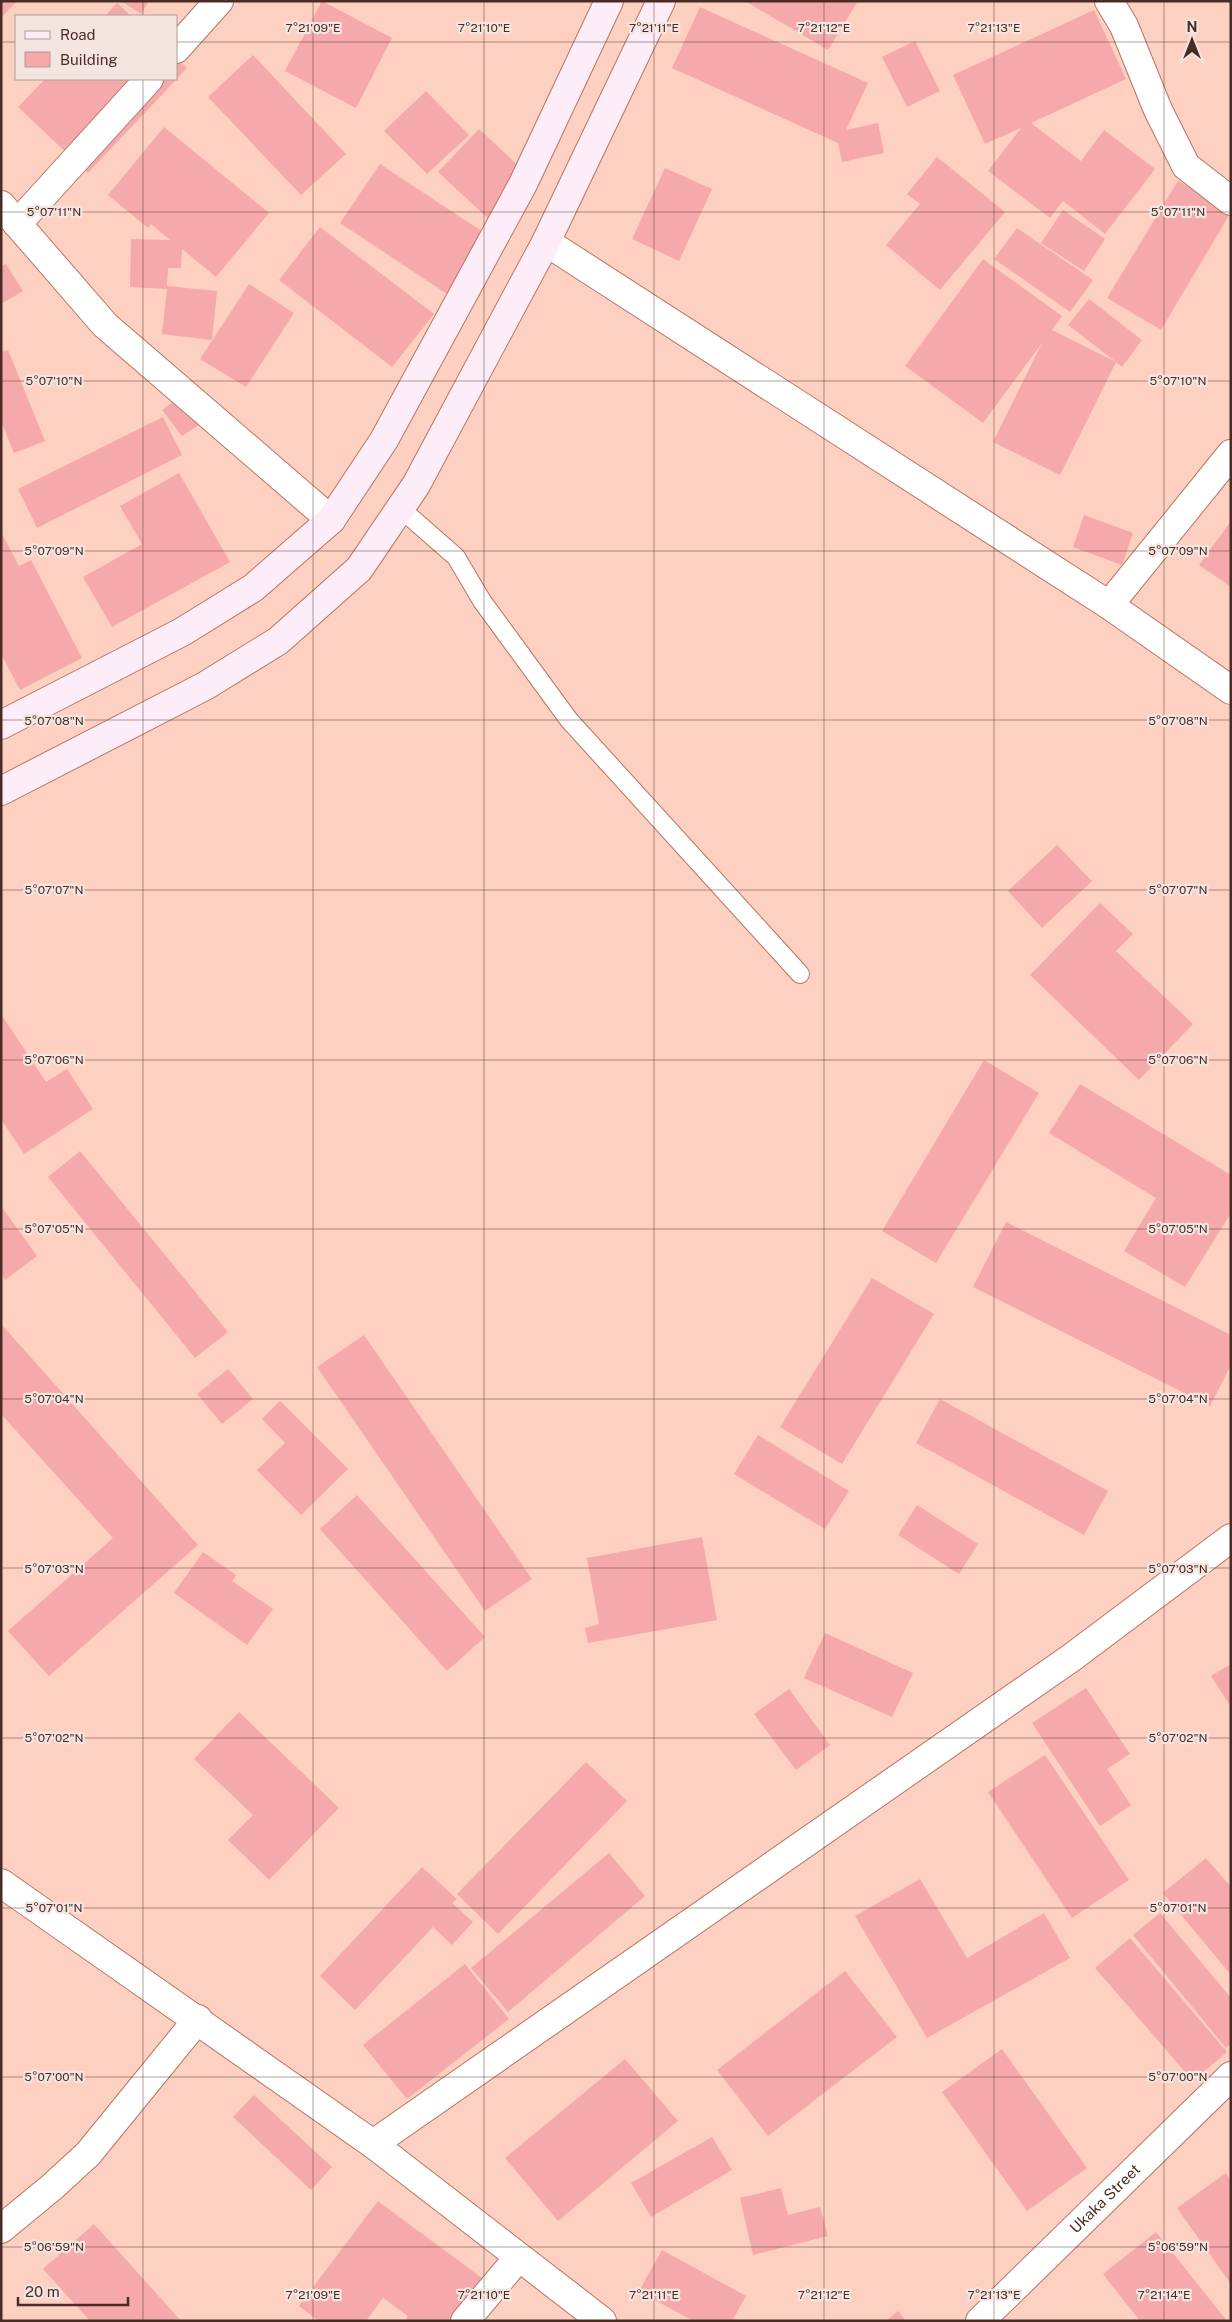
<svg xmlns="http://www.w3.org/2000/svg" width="1232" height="2322" viewBox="0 0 1232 2322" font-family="'Public Sans',sans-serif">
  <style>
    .building { fill: #f6a9aa }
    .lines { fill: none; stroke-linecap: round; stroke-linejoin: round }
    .lane-casing { stroke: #b87560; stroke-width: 20 }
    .street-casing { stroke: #b87560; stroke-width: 30 }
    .secondary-casing { stroke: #b87560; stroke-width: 30 }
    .lane { stroke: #fff; stroke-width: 18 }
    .street { stroke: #fff; stroke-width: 28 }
    .secondary { stroke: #fdedf8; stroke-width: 28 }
    .ticks { fill: none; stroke: #492d24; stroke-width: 1; stroke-opacity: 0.45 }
    .labels { text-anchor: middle; stroke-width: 4.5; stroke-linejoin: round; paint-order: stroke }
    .street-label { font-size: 15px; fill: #492d24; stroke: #f5e5e1 }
    .ticks-label { font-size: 12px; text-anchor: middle; fill: #492d24; stroke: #f5e5e1; stroke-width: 4.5; stroke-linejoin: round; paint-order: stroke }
  </style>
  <rect width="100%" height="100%" fill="#fed0c2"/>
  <g class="building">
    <path d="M1 1H17L1 18Z"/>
    <path d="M121 1H149L141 14Z"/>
    <path d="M322 1 392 38 356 108 285 71Z"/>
    <path d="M745 1H858L828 50Z"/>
    <path d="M117 3 131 16H105Z"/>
    <path d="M700 7 868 83 846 130 878 123 884 153 842 162 838 143 672 68Z"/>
    <path d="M1094 10 1126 79 1031 123 1081 161 1104 130 1155 169 1105 234 1063 201 1050 218 988 171 1021 128 985 144 953 75Z"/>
    <path d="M915 41 940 91 907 107 882 57Z"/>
    <path d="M253 55 346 154 301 195 208 97Z"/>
    <path d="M176 58 187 68 88 173 18 107 45 79H176Z"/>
    <path d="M426 91 469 135 427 174 384 131Z"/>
    <path d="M164 127 269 213 216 277 182 249 181 268H168L167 286 217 291 212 340 162 334 167 289 130 287 131 239 170 240 151 224 148 228 108 195Z"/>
    <path d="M479 129 537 183 496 226 438 172Z"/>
    <path d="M937 157 1005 212 940 290 886 245 920 204 907 194Z"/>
    <path d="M380 164 495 240 456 300 340 223Z"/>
    <path d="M665 168 712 189 679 261 632 239Z"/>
    <path d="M1178 181 1231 212 1161 330 1107 298Z"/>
    <path d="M1063 210 1105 239 1084 271 1041 243Z"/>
    <path d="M320 227 434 314 392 367 279 280Z"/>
    <path d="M1017 228 1093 280 1070 312 994 259Z"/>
    <path d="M983 259 1062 316 1052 330 1116 362 1068 325 1089 299 1142 340 1122 367 1116 362 1060 475 993 442 1042 343 983 423 905 366Z"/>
    <path d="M6 264 23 291 1 304V266Z"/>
    <path d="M249 284 294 313 246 387 200 359Z"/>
    <path d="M8 350 45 441 14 453 1 421V352Z"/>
    <path d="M179 397 200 424 182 436 162 410Z"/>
    <path d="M163 417 182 455 37 528 18 489Z"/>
    <path d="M179 473 230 562 112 627 83 577 142 544 120 506Z"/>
    <path d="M1084 515 1133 533 1122 565 1073 547Z"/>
    <path d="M1231 521V587L1199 565Z"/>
    <path d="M1 532 19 566 31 560 82 658 20 690 1 654Z"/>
    <path d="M1057 845 1092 881 1042 928 1008 891Z"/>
    <path d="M1100 903 1133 934 1116 951 1193 1024 1139 1080 1030 975Z"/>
    <path d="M1 1014 46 1082 67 1069 93 1109 24 1154 1 1119Z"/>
    <path d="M984 1060 1039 1093 936 1263 882 1231Z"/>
    <path d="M1080 1084 1231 1175V1213L1185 1287 1124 1251 1156 1198 1049 1133Z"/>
    <path d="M80 1151 228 1332 195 1358 48 1177Z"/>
    <path d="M1 1206 37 1256 5 1280 1 1274Z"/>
    <path d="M1006 1222 1231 1335V1365L1210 1406 973 1287Z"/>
    <path d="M872 1278 934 1314 842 1464 780 1427Z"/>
    <path d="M1 1324 198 1545 49 1676 8 1631 113 1538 1 1414Z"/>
    <path d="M364 1335 532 1579 485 1611 317 1367Z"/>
    <path d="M228 1369 253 1399 222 1424 197 1394Z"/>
    <path d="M940 1399 1108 1491 1084 1535 916 1443Z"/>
    <path d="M280 1401 348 1469 301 1515 257 1470 285 1443 262 1419Z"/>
    <path d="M758 1435 849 1491 825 1529 734 1474Z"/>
    <path d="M357 1495 485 1637 447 1671 320 1529Z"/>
    <path d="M917 1505 978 1544 959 1574 898 1535Z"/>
    <path d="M702 1537 717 1620 588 1643 585 1628 599 1624 587 1558Z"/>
    <path d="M203 1552 236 1575 232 1581 273 1609 247 1645 174 1593Z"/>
    <path d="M825 1633 913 1673 892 1717 804 1678Z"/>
    <path d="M1231 1664V1707L1211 1676Z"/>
    <path d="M1086 1688 1130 1754 1107 1769 1131 1805 1100 1826 1032 1723Z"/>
    <path d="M789 1689 830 1745 796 1770 754 1714Z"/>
    <path d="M239 1712 339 1808 269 1880 228 1840 253 1815 194 1759Z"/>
    <path d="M1045 1755 1129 1880 1072 1918 988 1792Z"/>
    <path d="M586 1762 627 1801 498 1934 457 1894Z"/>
    <path d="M609 1853 645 1896 508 2012 471 1968Z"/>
    <path d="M1206 1858 1231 1887V1975L1163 1893Z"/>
    <path d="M422 1867 457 1899 452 1903 473 1922 452 1945 433 1927 355 2010 320 1976Z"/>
    <path d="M920 1879 967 1958 1044 1913 1070 1958 927 2038 855 1916Z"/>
    <path d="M1160 1913 1231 1998V2044L1226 2048 1133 1935Z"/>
    <path d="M1130 1938 1227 2052 1193 2081 1095 1968Z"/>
    <path d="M465 1964 509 2019 407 2099 363 2045Z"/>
    <path d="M845 1971 897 2037 768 2136 717 2070Z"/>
    <path d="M1002 2049 1087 2168 1027 2211 942 2092Z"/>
    <path d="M625 2059 678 2121 558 2221 505 2158Z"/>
    <path d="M254 2095 332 2167 311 2190 233 2117Z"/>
    <path d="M712 2137 732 2170 651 2217 631 2183Z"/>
    <path d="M1226 2173 1231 2181V2284L1177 2208Z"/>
    <path d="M781 2188 788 2215 820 2207 828 2236 753 2255 740 2198Z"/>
    <path d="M378 2201 490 2284 463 2321H405L408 2316 383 2298 366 2321H319L299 2306Z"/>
    <path d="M94 2224 181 2321H90L43 2269Z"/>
    <path d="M1156 2232 1227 2321H1140L1103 2274Z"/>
    <path d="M662 2250 746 2296 732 2321H693L639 2291Z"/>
    <path d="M898 2311 906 2321H886Z"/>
  </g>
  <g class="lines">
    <g class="lane-casing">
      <path id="lane" d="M400 508 456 557 482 601 569 720 800 974"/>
    </g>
    <g class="street-casing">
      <g id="street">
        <path d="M1109 1 1124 26 1158 110 1186 166 1231 201"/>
        <path d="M176 49 219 1"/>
        <path d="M1 205 105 325 331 520"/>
        <path d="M17 224 149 79"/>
        <path d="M546 242 1109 605 1231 690"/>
        <path d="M1109 605 1231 454"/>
        <path d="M1 1883 373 2144 602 2321"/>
        <path d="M373 2144 1071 1658 1231 1538"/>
        <path d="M1 2229 52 2187 88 2154 198 2019"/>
        <path d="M465 2321 518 2258"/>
        <path id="s1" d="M980 2321 1231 2076"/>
      </g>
    </g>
    <g class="secondary-casing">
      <g id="secondary">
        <path d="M1 725 182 632 253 588 331 520 384 440 523 184 609 1"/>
        <path d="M1 791 205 686 278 641 359 569 416 485 546 242 661 1"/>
      </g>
    </g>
    <use href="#lane" class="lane"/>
    <use href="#street" class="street"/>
    <use href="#secondary" class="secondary"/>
  </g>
  <path class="ticks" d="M143 1V16M313 1V2321M484 1V2321M654 1V2321M824 1V2321M994 1V2321M1164 1V2321M1 42H16M176 42H1231M143 79V2321M1 212H1231M1 381H1231M1 551H1231M1 720H1231M1 890H1231M1 1060H1231M1 1229H1231M1 1399H1231M1 1568H1231M1 1738H1231M1 1908H1231M1 2077H1231M1 2247H1231"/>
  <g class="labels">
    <g class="street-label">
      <text dy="5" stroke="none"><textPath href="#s1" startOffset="175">Ukaka Street</textPath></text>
    </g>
  </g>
  <g class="ticks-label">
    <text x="313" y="32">7°21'09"E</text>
    <text x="484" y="32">7°21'10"E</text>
    <text x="654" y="32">7°21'11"E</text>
    <text x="824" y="32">7°21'12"E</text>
    <text x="994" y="32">7°21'13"E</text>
    <text x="54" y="216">5°07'11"N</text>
    <text x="1178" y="216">5°07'11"N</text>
    <text x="54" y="385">5°07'10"N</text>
    <text x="1178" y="385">5°07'10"N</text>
    <text x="54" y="555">5°07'09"N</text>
    <text x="1178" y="555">5°07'09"N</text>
    <text x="54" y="725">5°07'08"N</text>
    <text x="1178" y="725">5°07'08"N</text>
    <text x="54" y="894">5°07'07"N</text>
    <text x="1178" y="894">5°07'07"N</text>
    <text x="54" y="1064">5°07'06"N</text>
    <text x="1178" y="1064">5°07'06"N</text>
    <text x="54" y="1233">5°07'05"N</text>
    <text x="1178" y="1233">5°07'05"N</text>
    <text x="54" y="1403">5°07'04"N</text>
    <text x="1178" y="1403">5°07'04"N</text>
    <text x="54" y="1573">5°07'03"N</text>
    <text x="1178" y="1573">5°07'03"N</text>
    <text x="54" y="1742">5°07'02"N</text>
    <text x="1178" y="1742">5°07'02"N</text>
    <text x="54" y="1912">5°07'01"N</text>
    <text x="1178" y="1912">5°07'01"N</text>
    <text x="54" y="2081">5°07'00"N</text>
    <text x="1178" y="2081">5°07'00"N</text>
    <text x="54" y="2251">5°06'59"N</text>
    <text x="1178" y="2251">5°06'59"N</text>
    <text x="313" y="2299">7°21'09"E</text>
    <text x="484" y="2299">7°21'10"E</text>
    <text x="654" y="2299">7°21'11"E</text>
    <text x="824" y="2299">7°21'12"E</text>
    <text x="994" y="2299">7°21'13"E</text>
    <text x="1164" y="2299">7°21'14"E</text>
  </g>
  <rect width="1232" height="2322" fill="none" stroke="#492d24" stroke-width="5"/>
  <rect x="15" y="15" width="162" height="65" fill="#f5e5e1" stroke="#b09b95"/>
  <rect x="25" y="31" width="25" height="8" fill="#fdedf8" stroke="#b09b95"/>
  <text x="60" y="40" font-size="15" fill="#492d24">Road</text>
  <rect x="25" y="52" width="25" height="15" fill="#f6a9aa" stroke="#b09b95"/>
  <text x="60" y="65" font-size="15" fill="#492d24">Building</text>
  <g transform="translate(1192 40)" stroke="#f5e5e1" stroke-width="4" paint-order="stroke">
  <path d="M0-4L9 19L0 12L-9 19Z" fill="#492d24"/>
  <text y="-8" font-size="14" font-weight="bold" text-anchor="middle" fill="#492d24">N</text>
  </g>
  <path d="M18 2297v8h110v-8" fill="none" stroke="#492d24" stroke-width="2.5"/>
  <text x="25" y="2297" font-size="15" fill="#492d24" stroke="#f5e5e1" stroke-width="4" paint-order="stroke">20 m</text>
</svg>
